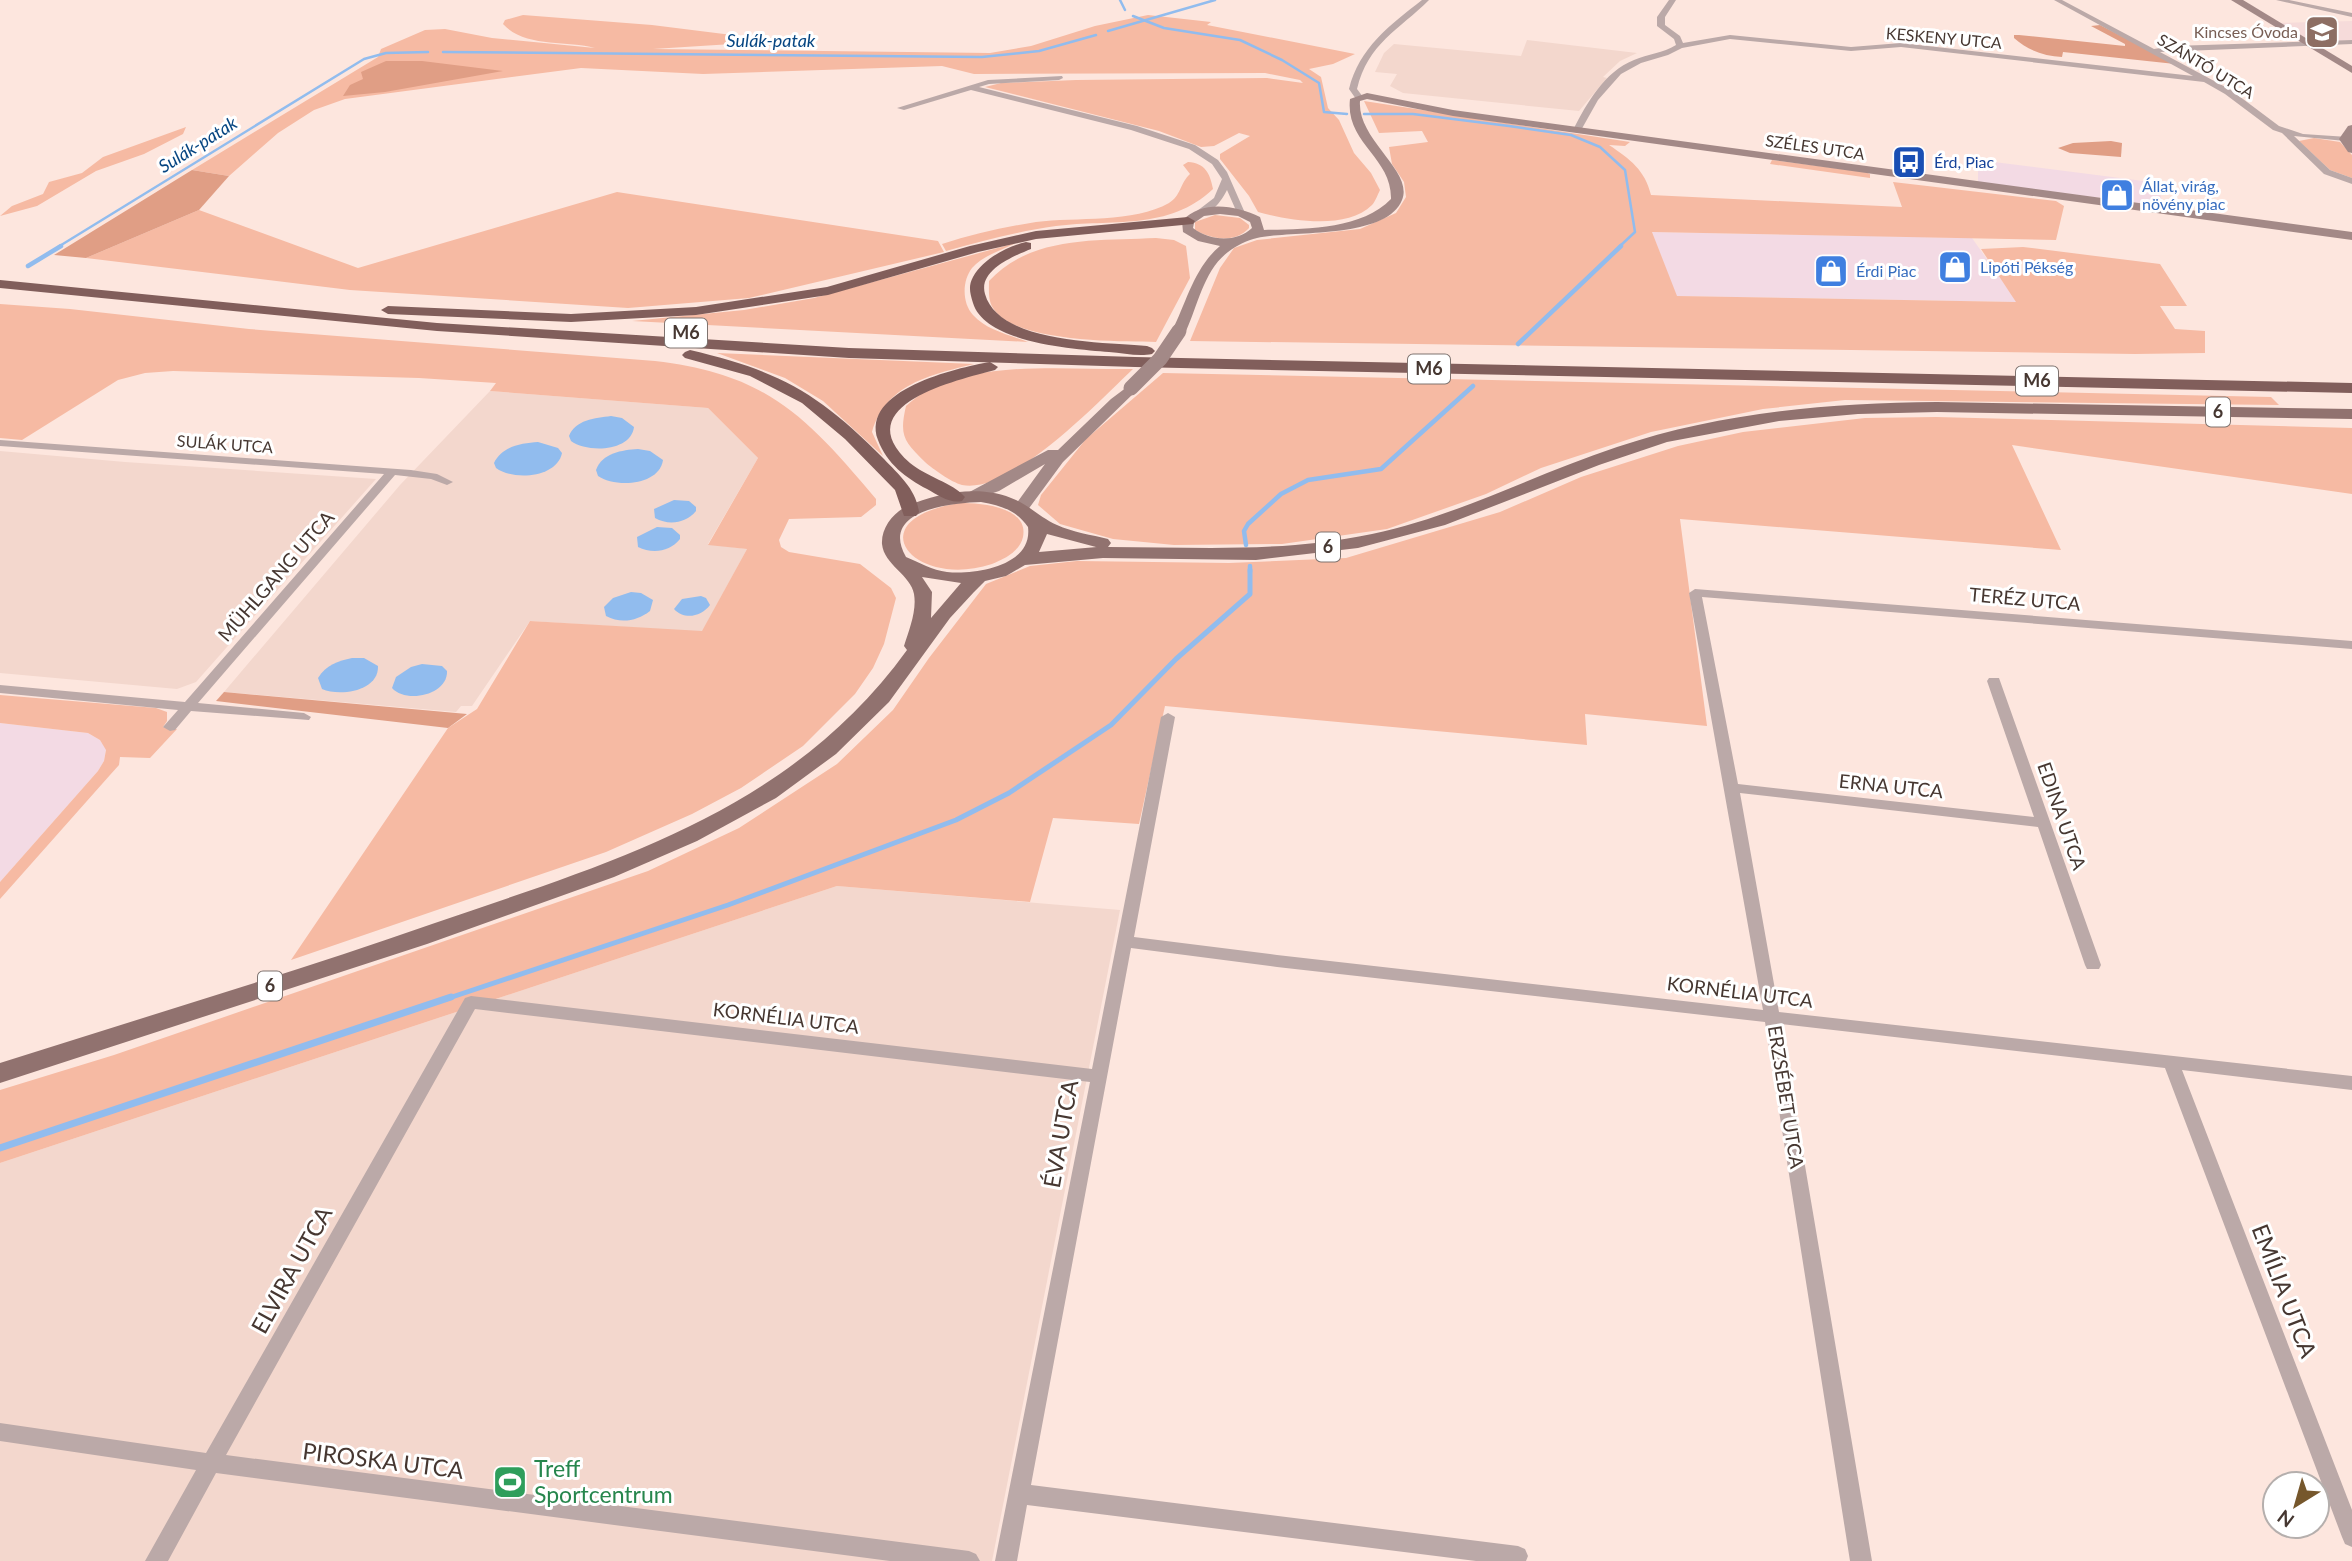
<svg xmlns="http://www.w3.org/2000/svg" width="2352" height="1561" viewBox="0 0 2352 1561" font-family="Lato,sans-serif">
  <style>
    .commercial { fill: #f3dae4 }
    .built { fill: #f3d7cd }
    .education { fill: #f6dbda }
    .green { fill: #f6baa3 }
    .forest { fill: #e09e85 }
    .water { fill: #91bcee }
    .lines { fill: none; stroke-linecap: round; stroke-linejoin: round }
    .stream-far3 { stroke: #91bcee; stroke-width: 2.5 }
    .stream-far2 { stroke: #91bcee; stroke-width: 4.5 }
    .stream-far1 { stroke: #91bcee; stroke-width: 5 }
    .stream { stroke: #91bcee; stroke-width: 7 }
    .street { fill: #bba9a8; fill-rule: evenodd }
    .secondary { fill: #a38987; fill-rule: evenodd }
    .primary { fill: #91726f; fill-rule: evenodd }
    .highway { fill: #815e5b; fill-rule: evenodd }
    .secondary-bridge { stroke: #a38987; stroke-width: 15 }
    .labels { text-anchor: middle; stroke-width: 6; stroke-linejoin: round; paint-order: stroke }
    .far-education-label { font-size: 16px; fill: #785e54; stroke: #fff; text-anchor: end }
    .far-street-label { font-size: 16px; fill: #463731; stroke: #fff }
    .far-transit-label { font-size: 16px; fill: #164399; stroke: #fff; text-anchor: start }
    .far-shop-label { font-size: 16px; fill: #366cbe; stroke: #fff; text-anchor: start }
    .far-water-label { font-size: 18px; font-style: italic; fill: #074682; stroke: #fff }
    .shield { fill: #fff; stroke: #7e736f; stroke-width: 2 }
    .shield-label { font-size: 18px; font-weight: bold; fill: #463731 }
    .street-label { font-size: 19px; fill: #463731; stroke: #fff }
    .near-street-label { font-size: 23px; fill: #463731; stroke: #fff }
    .near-leisure-label { font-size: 23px; fill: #27864d; stroke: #fff; text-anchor: start }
  </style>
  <rect width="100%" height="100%" fill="#fde6de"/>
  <g class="commercial">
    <path d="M1978 160 2159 183 2162 206 1978 182Z"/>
    <path d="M1652 232 1972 238 2017 302 1676 296Z"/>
    <path d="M0 723 88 733 100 740 106 749 104 761 98 771 0 882Z"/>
  </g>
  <g class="built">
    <path d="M1527 40 1637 53 1620 61 1603 77 1607 78 1579 111 1403 93 1390 86 1397 74 1375 72 1384 53 1394 44 1521 56Z"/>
    <path d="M490 391 708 408 758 458 708 544 747 549 702 632 530 621 472 706H461L456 712 224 692 400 485Z"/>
    <path d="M0 451 125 462 376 479 196 682 177 689 0 673Z"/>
    <path d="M837 886 1120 910 992 1561H0V1163Z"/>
  </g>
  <path class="education" d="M2352 21V40L2311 42 2278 23Z"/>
  <g class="green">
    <path d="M523 15 652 25 756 38 781 46 732 44 653 49 990 53 1031 46 1095 26 1148 15 1211 22 1207 25 1355 54 1333 64 1309 69 1321 77 1328 108 1339 120 1354 153 1371 173 1380 190C1378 194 1375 202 1372 205 1346 231 1288 220 1258 212L1249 196 1220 159V154L1250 136 1239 133 1214 146 1201 147 1159 131 985 87 1001 83 1076 80 1267 78 1303 83 1300 80 1265 73 974 74 942 66 703 74 581 68 345 99 314 110 278 133 229 176 192 170 378 57 381 49 425 30 445 29 492 38 595 48C566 40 525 48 503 24L505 20Z"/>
    <path d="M1364 101 1630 142 1625 146 1609 145C1630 159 1645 170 1651 195L1902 207 1893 182 2056 201 2064 206 2056 240 1652 232 1677 296 2016 302 1981 249 2023 247 2160 264 2187 306H2160L2175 329 2205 331V353L2135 354 1190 341 1220 268 1234 248 1257 240 1360 229 1396 213 1406 197 1404 182 1392 164 1389 147 1428 142 1422 131 1379 133Z"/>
    <path d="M186 127 183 134 144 154 96 171 37 206 0 216 12 206 43 194 49 182 82 173 103 157Z"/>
    <path d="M2314 138 2340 142 2352 155V178L2330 170 2299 141Z"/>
    <path d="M1772 160 1865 172 1870 174V178L1770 164Z"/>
    <path d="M1188 162C1205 163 1210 173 1213 189 1169 231 1111 219 1056 226 1019 231 983 241 946 251L942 244C972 234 1005 227 1036 222 1076 217 1134 223 1169 203 1181 196 1180 183 1190 174L1183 165Z"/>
    <path d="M617 192 938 241 944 252 749 298 628 308 350 290 86 258 199 210 358 268Z"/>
    <path d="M1215 215 1240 218 1249 225V228C1235 244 1211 239 1195 230V222Z"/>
    <path d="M1156 238 1174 240 1186 246 1190 278 1156 342C1120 341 1014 343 993 308 988 300 989 290 989 281 1031 235 1099 241 1156 238Z"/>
    <path d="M1016 243C1002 250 982 256 972 268 962 281 962 303 973 315 986 330 1010 335 1028 342L632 321 744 310 814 298Z"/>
    <path d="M0 304 70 309 249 329 655 361C767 374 806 416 876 499V505L861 517 789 519 779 540 781 547 789 552 860 564 891 588 896 598 884 644 873 668 855 694 803 746 741 788 692 814 606 852 291 960 448 728 477 709 530 621 702 631 747 549 708 545 758 458 708 408 490 391 496 383 419 378 173 371 145 373 118 380 22 440 0 438Z"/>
    <path d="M717 353 974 364C930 375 886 384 872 432L883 456 823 401 785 378Z"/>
    <path d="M1133 369C1099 401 1011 495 962 485 951 482 933 469 925 462 904 441 899 436 906 406 913 400 920 394 928 390 984 360 1070 370 1133 369Z"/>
    <path d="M1163 373 2271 397 2279 405 1845 400 1763 409 1651 432 1541 468 1486 494 1387 529 1282 544 1174 545 1113 539 1060 524 1038 505 1041 495 1086 439Z"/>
    <path d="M1936 417 2352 428V494L2012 445 2061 550 1680 519 1707 726 1585 714 1587 745 1165 706 1139 824 1053 818 1030 902 837 886 0 1163V1090L114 1055 648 871 739 828 837 764 893 710 929 658 986 584 1030 566 1077 561 1229 563 1346 558 1500 512 1581 477 1678 446 1743 432 1865 418Z"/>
    <path d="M960 503C979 503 1029 506 1023 537 1020 551 1005 559 992 564 913 590 855 519 960 503Z"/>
    <path d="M0 695 156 708 167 712V721L163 727 177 729 150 758 120 757 119 765 110 775 0 899V882L98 771 104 761 106 750 100 740 88 733 0 723Z"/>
  </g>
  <g class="forest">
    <path d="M2100 25 2175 64 2063 52 2062 57C2044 56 2027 50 2014 38V35H2019L2125 46V44L2091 26Z"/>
    <path d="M386 61H422L503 71 385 92 343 96 350 85 363 79 361 72Z"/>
    <path d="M2111 141 2122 143 2121 157 2070 153 2058 148 2073 143Z"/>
    <path d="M192 170 229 176 199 210 86 258 54 255Z"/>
    <path d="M224 692 467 714 448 728 216 701Z"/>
  </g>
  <g class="water">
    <path d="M611 416 622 418 634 427C631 452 587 453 571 441L569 436C575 420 595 418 611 416Z"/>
    <path d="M538 442 558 448 562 453C557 478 513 481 496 468L494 463C502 446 522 443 538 442Z"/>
    <path d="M638 449 650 451 663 460C659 486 615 488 598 476L596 470C602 453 622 450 638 449Z"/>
    <path d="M674 500 689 501 696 507V511C686 523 669 526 655 518L654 509Z"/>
    <path d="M657 527 672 528 680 535V539C670 552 652 554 638 547L637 537Z"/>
    <path d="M631 592 641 593 653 600 650 611C637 621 621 624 606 616L604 607 613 598Z"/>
    <path d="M701 596 706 598 710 605C701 617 684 620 674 609L682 599Z"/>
    <path d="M352 658H364L378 666C379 691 340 697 322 689L318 678C326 665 338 661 352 658Z"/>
    <path d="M422 664 442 666 447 671C448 695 406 704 392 688L396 677 411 667Z"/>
  </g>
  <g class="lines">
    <g class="stream-far3">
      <path d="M1120 0 1125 10"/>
      <path d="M1133 16 1164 28 1240 40 1282 60 1319 83 1324 112 1347 114"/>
      <path d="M1108 31 1215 0"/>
      <path d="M443 52 982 57 1039 51 1096 35"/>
      <path d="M1364 114H1413L1509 126 1571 135 1600 147 1625 170 1635 232 1619 247"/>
      <path d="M58 247 364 59 386 53 428 52"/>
    </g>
    <g class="stream-far2">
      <path d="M28 266 61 246"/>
      <path d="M1518 344 1621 246"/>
      <path d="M1246 545 1244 531 1248 524 1281 494 1308 480 1381 469 1473 386"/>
      <path d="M1250 566V572"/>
    </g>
    <path class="stream-far1" d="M446 999 728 905 956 820 1009 793 1111 725 1176 659 1250 594V570"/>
    <path class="stream" d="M0 1148 451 997"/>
    <g class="street">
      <path d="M1422 0H1429C1399 30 1368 43 1357 89L1363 97 1356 99 1349 89C1359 48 1390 25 1422 0Z"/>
      <path d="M1669 0H1676L1665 17V25L1680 36 1683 43 1730 35 1851 47 1901 43 2193 76 2054 0H2062L2154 49 2173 46 2352 40V44L2160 52 2231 90 2279 126 2303 134 2348 137 2349 139 2345 141 2294 136 2330 170 2352 178V184L2324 174 2282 133 2273 130 2225 94 2204 82 1901 47 1851 51 1730 39 1682 48 1668 55 1641 63 1621 74 1598 100 1580 132H1574L1573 130C1587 103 1604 72 1634 60 1648 54 1663 53 1676 45L1674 39 1657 26V17Z"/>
      <path d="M2276 0H2289L2352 13V17Z"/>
      <path d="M1062 76 1063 78 1059 80 989 84 979 87 1137 126 1195 145 1218 160 1227 172 1245 213 1244 215H1238L1227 190C1221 202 1211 215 1197 215V211L1214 198 1222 179 1212 164 1189 149 1131 130 971 90 904 110 897 108 988 80Z"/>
      <path d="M0 440 411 470 437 474 453 482 447 485 431 479 395 475 198 703 304 713 311 717 309 720 191 711 175 730 170 731 163 727 178 710 0 693V685L185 702 384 474 0 446Z"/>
      <path d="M1695 589 2352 641V649L1702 597 1738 784 2034 817 1987 681 1989 678H1999L2101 965 2099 969H2087L2085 965 2038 827 1740 793 1779 1012 2352 1076V1090L2182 1070 2352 1510V1547L2345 1544 2342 1537 2165 1068 1781 1024 1872 1561H1850L1765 1022 1277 967 1131 948 1031 1485 1518 1546 1525 1549 1528 1556 1526 1561H1476L1027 1505 1017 1561H995L1090 1082 475 1009 226 1455 969 1551 976 1554 980 1561H890L216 1473 168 1561H145L196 1470 0 1441V1423L206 1453 465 998 471 996 1092 1069 1161 717 1168 713 1175 717 1134 937 1277 955 1763 1010 1689 593Z"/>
    </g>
    <g class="secondary">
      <path d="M2231 0H2243L2352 66V73Z"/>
      <path d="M1367 93 1453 110 2352 232V240L1453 116 1367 99 1360 101C1357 140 1414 171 1402 200 1386 240 1290 230 1257 238 1247 240 1236 246 1228 252 1204 270 1198 305 1186 331L1179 335 1174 334 1172 331C1187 301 1194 268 1220 246L1198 241 1183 232 1182 221C1203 199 1236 206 1260 217L1264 230C1304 229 1361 230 1391 199 1392 157 1345 143 1350 99ZM1220 214 1238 216 1250 222 1252 228C1236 243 1210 241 1193 228L1194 223 1204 216Z"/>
      <path d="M2352 125V153L2348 152 2339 139 2348 126Z"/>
      <path d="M1131 384 1138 388 1136 391 1063 462 1027 511 1021 513 1013 508 1045 464 999 491 970 501 962 496 1048 450H1058L1111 399Z"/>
    </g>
    <path class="primary" d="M1937 402 2352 409V419L1937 412 1858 414 1779 421 1667 442 1599 465 1445 525 1358 548 1256 560 1103 558 1025 565 1006 576 985 581 974 592 950 618 889 702 836 754 776 798 697 841 614 877 427 944 0 1083V1063C144 1017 289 974 432 924 612 862 790 812 907 650L904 646C909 630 917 611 914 594 911 575 884 565 882 544 881 528 893 513 907 506 939 492 983 484 1016 500 1031 507 1041 518 1057 525 1072 532 1092 535 1108 539L1111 543 1108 547C1199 547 1282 553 1372 534 1458 516 1535 474 1617 447 1721 412 1829 403 1937 402ZM981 502C1002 506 1016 510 1028 527 1033 566 975 575 947 572 932 570 920 563 906 557 879 510 951 503 981 502ZM1047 534 1096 547H1097L1039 552ZM922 577 961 583 931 618 932 592Z"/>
    <g class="highway">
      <path d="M1188 217 1195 221 1193 224 1036 239 978 252 828 295 696 315 571 322 388 314 381 310 388 306 571 314 696 307 827 287 970 246 1036 231Z"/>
      <path d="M1026 242 1031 243V249C1014 256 978 270 985 294 999 344 1105 342 1147 346L1152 348 1155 351 1152 354C1139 357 1123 353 1109 352 1074 349 985 343 973 303 970 293 968 286 973 277 983 259 1006 247 1026 242Z"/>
      <path d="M0 280 437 323 849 348 1135 357 2352 383V393L1135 367 849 358 437 331 0 288Z"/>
      <path d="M690 350C780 371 819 393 884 459 899 475 916 489 919 512L916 516H904L895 490 845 439 802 403 750 376 685 358 682 355 685 352Z"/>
      <path d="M990 362 998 367 995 370C958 380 845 405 910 463 925 476 953 483 965 497L962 501C950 504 938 495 927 489 906 478 887 464 878 440 860 390 956 368 990 362Z"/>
    </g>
    <path class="secondary-bridge" d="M1131 388 1160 359 1179 331"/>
  </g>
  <defs>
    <g id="school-square" transform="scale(1.75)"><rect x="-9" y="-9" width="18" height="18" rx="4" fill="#8d6e63" stroke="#fff"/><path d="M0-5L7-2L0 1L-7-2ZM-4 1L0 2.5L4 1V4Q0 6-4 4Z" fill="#fff"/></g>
    <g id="bus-square" transform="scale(1.75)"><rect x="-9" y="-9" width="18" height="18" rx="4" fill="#1a4fb4" stroke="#fff"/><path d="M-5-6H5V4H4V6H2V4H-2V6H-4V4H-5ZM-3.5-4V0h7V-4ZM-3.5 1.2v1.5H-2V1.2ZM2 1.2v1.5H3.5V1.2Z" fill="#fff"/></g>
    <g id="shop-square" transform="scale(1.75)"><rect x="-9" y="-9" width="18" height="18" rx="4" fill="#3f7fe0" stroke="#fff"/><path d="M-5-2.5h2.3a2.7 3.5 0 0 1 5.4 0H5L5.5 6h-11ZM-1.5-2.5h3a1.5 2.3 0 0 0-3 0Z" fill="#fff"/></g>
    <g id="stadium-square" transform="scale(1.75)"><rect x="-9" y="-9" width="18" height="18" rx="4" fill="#2e9e5b" stroke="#fff"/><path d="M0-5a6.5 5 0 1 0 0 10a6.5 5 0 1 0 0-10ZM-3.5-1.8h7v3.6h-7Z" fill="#fff"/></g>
  </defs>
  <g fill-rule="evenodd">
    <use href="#school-square" x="2322" y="32"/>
    <use href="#bus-square" x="1909" y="162"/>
    <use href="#shop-square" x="2117" y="195"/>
    <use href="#shop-square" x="1955" y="267"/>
    <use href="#shop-square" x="1831" y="271"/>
    <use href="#stadium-square" x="510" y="1482"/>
  </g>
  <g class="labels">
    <g class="far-education-label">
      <text x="2298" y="38">Kincses Óvoda</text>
    </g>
    <g class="far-street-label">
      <text transform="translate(1944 38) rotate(5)" y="6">KESKENY UTCA</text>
      <text transform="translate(2206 66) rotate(31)" y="6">SZÁNTÓ UTCA</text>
      <text transform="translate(1815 147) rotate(8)" y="6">SZÉLES UTCA</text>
      <text transform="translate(225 444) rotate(4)" y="6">SULÁK UTCA</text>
    </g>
    <g class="far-transit-label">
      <text x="1934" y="168">Érd, Piac</text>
    </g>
    <g class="far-shop-label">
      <text x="2142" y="192">Állat, virág,<tspan x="2142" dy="18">növény piac</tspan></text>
      <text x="1980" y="273">Lipóti Pékség</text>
      <text x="1856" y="277">Érdi Piac</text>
    </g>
    <g class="far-water-label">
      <text x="771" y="47">Sulák-patak</text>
      <text transform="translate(198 145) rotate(-32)" y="6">Sulák-patak</text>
    </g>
    <g class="shield">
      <rect x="665" y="318.5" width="42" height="29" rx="5"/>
      <rect x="1408" y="354.5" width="42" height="29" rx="5"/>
      <rect x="2016" y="366.5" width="42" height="29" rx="5"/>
      <rect x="2206" y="397.5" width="24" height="29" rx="5"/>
      <rect x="1316" y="532.5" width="24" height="29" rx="5"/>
      <rect x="258" y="971.5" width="24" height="29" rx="5"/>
    </g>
    <g class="shield-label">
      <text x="686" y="339">M6</text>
      <text x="1429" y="375">M6</text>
      <text x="2037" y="387">M6</text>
      <text x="2218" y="418">6</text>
      <text x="1328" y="553">6</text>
      <text x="270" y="992">6</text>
    </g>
    <g class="street-label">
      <text transform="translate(276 576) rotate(-49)" y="7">MÜHLGANG UTCA</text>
      <text transform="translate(2025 599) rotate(5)" y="7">TERÉZ UTCA</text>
      <text transform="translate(1891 786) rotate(6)" y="7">ERNA UTCA</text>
      <text transform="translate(2062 816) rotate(71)" y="7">EDINA UTCA</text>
      <text transform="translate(1740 992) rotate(7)" y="7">KORNÉLIA UTCA</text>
      <text transform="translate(786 1018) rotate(7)" y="7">KORNÉLIA UTCA</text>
      <text transform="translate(1786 1097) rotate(81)" y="7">ERZSÉBET UTCA</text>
    </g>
    <g class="near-street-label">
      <text transform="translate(1061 1134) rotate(-80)" y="8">ÉVA UTCA</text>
      <text transform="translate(292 1270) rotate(-61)" y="8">ELVIRA UTCA</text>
      <text transform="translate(2284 1291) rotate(69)" y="8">EMÍLIA UTCA</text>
      <text transform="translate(383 1461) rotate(7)" y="8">PIROSKA UTCA</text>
    </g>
    <g class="near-leisure-label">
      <text x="534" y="1477">Treff<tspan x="534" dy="26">Sportcentrum</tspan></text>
    </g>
  </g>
  <g transform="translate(2296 1505) rotate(217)"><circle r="33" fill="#ffffff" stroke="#b5afad" stroke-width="2"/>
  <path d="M0-5L12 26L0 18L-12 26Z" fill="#76572c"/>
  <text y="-10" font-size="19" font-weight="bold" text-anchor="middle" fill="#463731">N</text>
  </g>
</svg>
